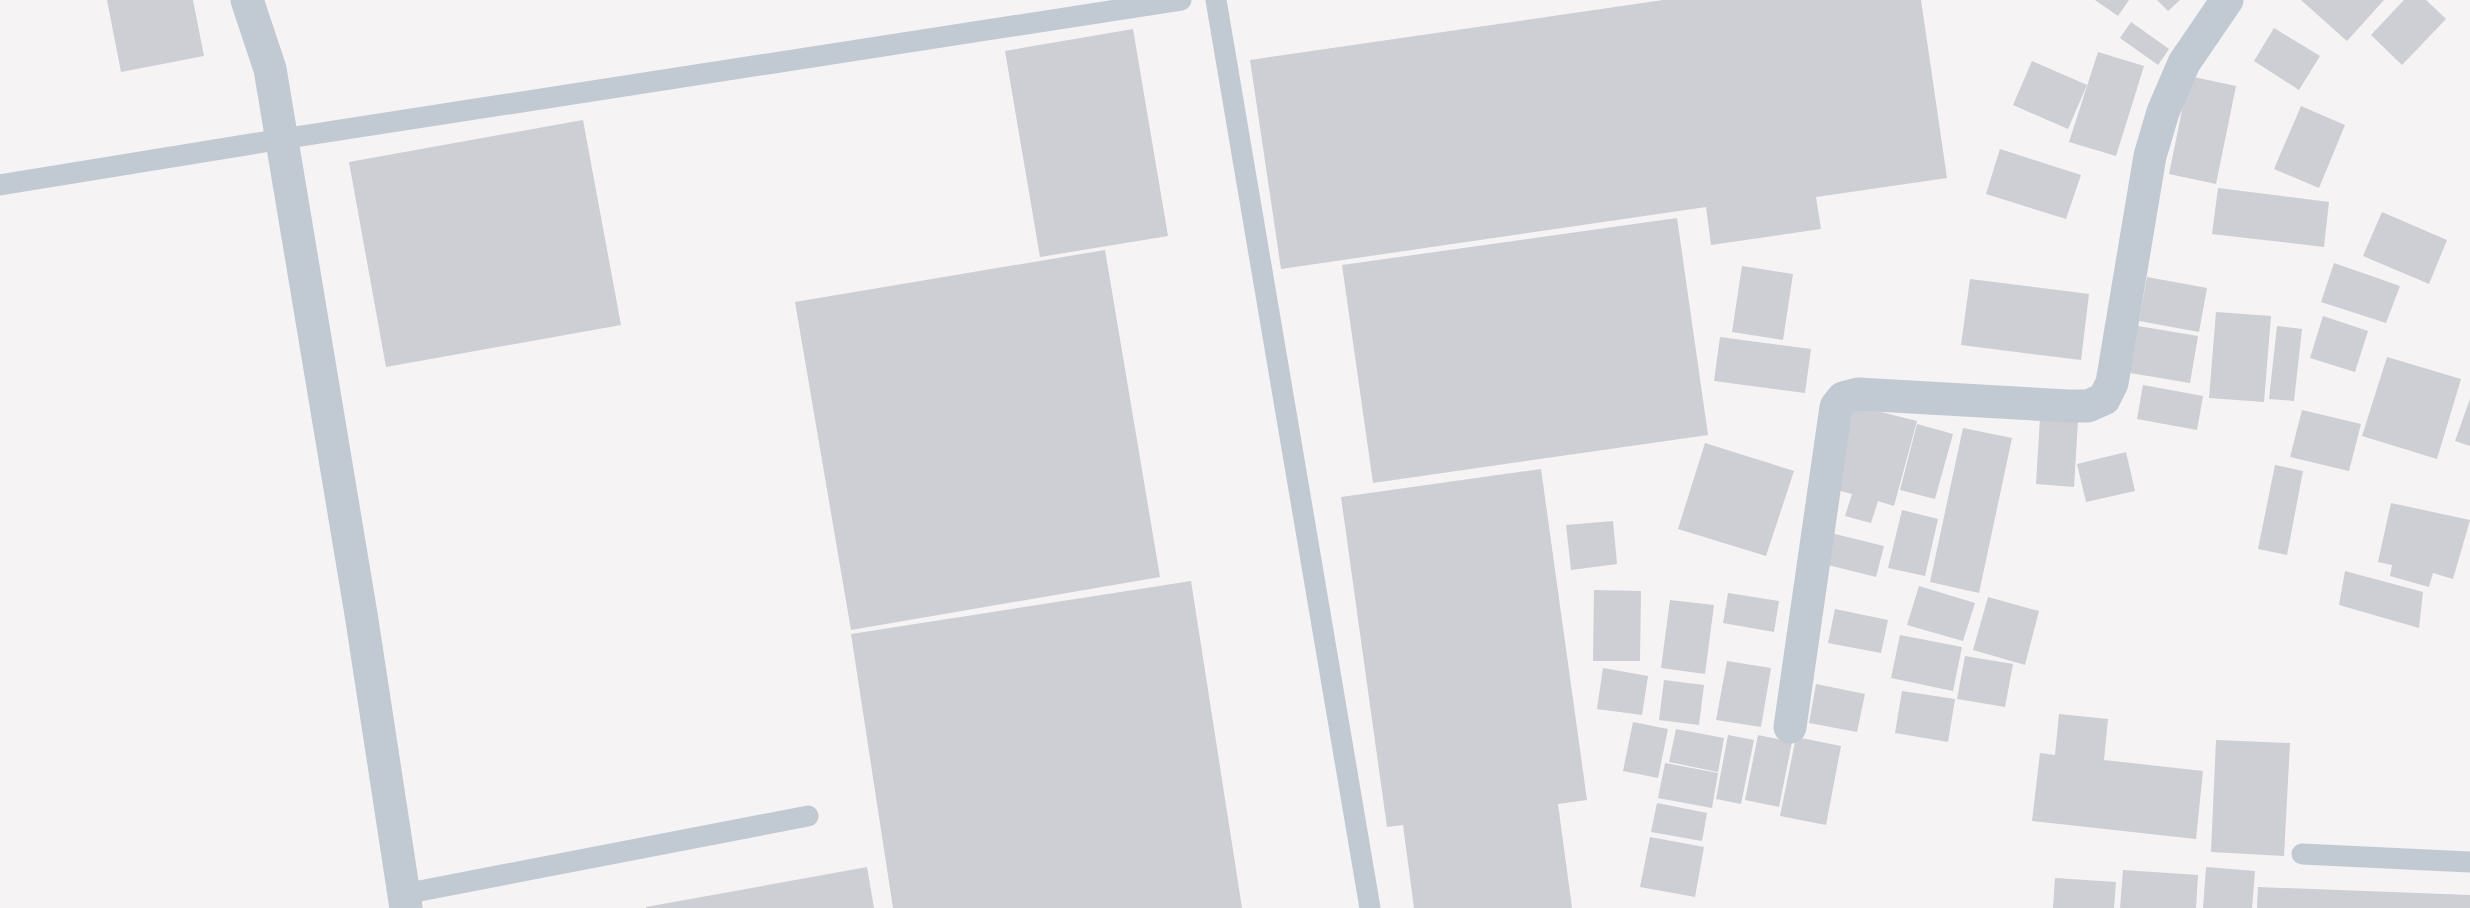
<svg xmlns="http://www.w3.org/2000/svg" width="2470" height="908" viewBox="0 0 2470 908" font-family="'Exo 2',sans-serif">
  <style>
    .building { fill: #cdcfd5 }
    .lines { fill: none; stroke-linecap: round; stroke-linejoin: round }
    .lane { stroke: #c1cad2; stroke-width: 21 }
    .street { stroke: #c1cad2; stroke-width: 33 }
  </style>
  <rect width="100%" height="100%" fill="#f5f3f3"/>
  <g class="building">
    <path d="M107 0H193L204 56 121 72Z"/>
    <path d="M1663 0H1921L1947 178 1816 197 1821 229 1711 245 1706 207 1281 269 1250 60Z"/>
    <path d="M2095 0H2129L2118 16Z"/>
    <path d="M2157 0H2180L2168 11Z"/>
    <path d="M2301 0H2384L2347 41Z"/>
    <path d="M2404 0H2426L2446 19 2402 65 2371 35Z"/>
    <path d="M2131 22 2169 49 2158 65 2120 38Z"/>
    <path d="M2274 28 2320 56 2299 90 2254 61Z"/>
    <path d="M1133 29 1168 236 1040 257 1005 51Z"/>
    <path d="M2098 52 2144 66 2116 156 2069 142Z"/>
    <path d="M2032 61 2087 85 2068 129 2013 105Z"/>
    <path d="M2189 76 2236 86 2216 184 2169 174Z"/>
    <path d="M2301 106 2345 125 2319 188 2274 169Z"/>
    <path d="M583 120 621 325 386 367 349 162Z"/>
    <path d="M2000 149 2081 175 2066 219 1986 194Z"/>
    <path d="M2218 188 2329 202 2324 247 2212 234Z"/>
    <path d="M2382 212 2447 240 2429 284 2363 256Z"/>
    <path d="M1677 218 1708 435 1373 483 1342 265Z"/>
    <path d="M1105 250 1160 577 851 630 795 302Z"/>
    <path d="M2334 263 2400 286 2386 323 2321 302Z"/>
    <path d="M1742 266 1793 274 1783 340 1732 332Z"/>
    <path d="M2147 277 2207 288 2199 332 2139 321Z"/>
    <path d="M1970 279 2089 294 2081 360 1961 345Z"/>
    <path d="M2216 312 2271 316 2264 402 2209 398Z"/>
    <path d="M2323 316 2368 331 2355 372 2310 358Z"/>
    <path d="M2138 326 2198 336 2190 383 2130 373Z"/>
    <path d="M2277 326 2302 329 2294 401 2269 399Z"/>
    <path d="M1720 337 1811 349 1805 393 1714 381Z"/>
    <path d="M2387 357 2461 379 2437 459 2362 436Z"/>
    <path d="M2143 385 2203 396 2197 430 2137 419Z"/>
    <path d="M2470 399V446L2455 441Z"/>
    <path d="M1853 405 1917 421 1894 506 1878 501 1871 523 1845 516 1852 494 1830 488Z"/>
    <path d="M2302 410 2361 424 2349 471 2290 457Z"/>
    <path d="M2040 418 2078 421 2074 487 2036 484Z"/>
    <path d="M1917 424 1953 434 1935 499 1900 490Z"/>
    <path d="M1963 428 2012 438 1979 593 1930 582Z"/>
    <path d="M1705 443 1794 471 1766 556 1678 529Z"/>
    <path d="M2126 452 2135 491 2086 502 2077 464Z"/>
    <path d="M2275 465 2303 471 2287 555 2258 549Z"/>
    <path d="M1541 469 1587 800 1558 804 1572 908H1414L1403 825 1387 827 1341 497Z"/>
    <path d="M2391 503 2470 520 2453 579 2433 573 2429 587 2390 576 2392 565 2378 562Z"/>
    <path d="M1902 510 1938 519 1925 576 1888 568Z"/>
    <path d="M1613 521 1617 564 1571 570 1566 525Z"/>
    <path d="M1831 533 1884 546 1876 577 1824 564Z"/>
    <path d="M2345 571 2423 592 2419 628 2339 605Z"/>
    <path d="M1191 581 1242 908H893L851 634Z"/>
    <path d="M1919 586 1975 603 1963 641 1907 625Z"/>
    <path d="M1594 590 1641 591 1640 661H1593Z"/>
    <path d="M1728 593 1779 601 1774 632 1723 623Z"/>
    <path d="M1988 597 2039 611 2025 665 1973 650Z"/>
    <path d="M1670 600 1714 605 1705 674 1661 668Z"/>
    <path d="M1835 609 1888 620 1881 653 1828 643Z"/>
    <path d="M1900 635 1962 647 1953 691 1891 678Z"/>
    <path d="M1965 656 2013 664 2005 707 1957 699Z"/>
    <path d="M1727 661 1771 668 1761 727 1716 720Z"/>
    <path d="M1603 668 1648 676 1642 715 1597 709Z"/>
    <path d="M1664 680 1704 685 1699 725 1659 720Z"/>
    <path d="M1816 684 1865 694 1857 732 1809 723Z"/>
    <path d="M1902 691 1955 699 1948 742 1895 733Z"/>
    <path d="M2059 714 2108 719 2104 760 2203 771 2196 839 2032 821 2040 753 2055 755Z"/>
    <path d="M1633 722 1668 729 1658 778 1623 771Z"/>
    <path d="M1676 729 1724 738 1718 772 1669 762Z"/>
    <path d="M1728 735 1754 740 1741 804 1716 799Z"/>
    <path d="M1758 735 1792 742 1779 807 1745 800Z"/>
    <path d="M1796 737 1841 746 1826 825 1780 816Z"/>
    <path d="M2216 740 2290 743 2284 856 2211 852Z"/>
    <path d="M1665 763 1718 773 1712 808 1658 798Z"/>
    <path d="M1657 803 1707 813 1702 841 1651 832Z"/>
    <path d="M1650 837 1704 847 1695 897 1640 887Z"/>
    <path d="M867 867 874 908H646V907Z"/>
    <path d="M2206 867 2255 871 2252 908H2203Z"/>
    <path d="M2123 870 2198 875 2196 908H2120Z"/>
    <path d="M2055 878 2116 882 2114 908H2053Z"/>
    <path d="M2258 887 2470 895V908H2257Z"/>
  </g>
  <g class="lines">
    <g class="lane">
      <path d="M1216 0 1370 908"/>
      <path d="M0 185 282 139 1181 0"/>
      <path d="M2302 854 2470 862"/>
      <path d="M404 894 808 816"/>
    </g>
    <g class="street">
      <path d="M247 0 270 69 361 614 406 908"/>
      <path d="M1790 727 1836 407 1843 398 1858 394 2068 406H2088L2104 399 2112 383 2150 156 2163 112 2184 63 2227 0"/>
    </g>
  </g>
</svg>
